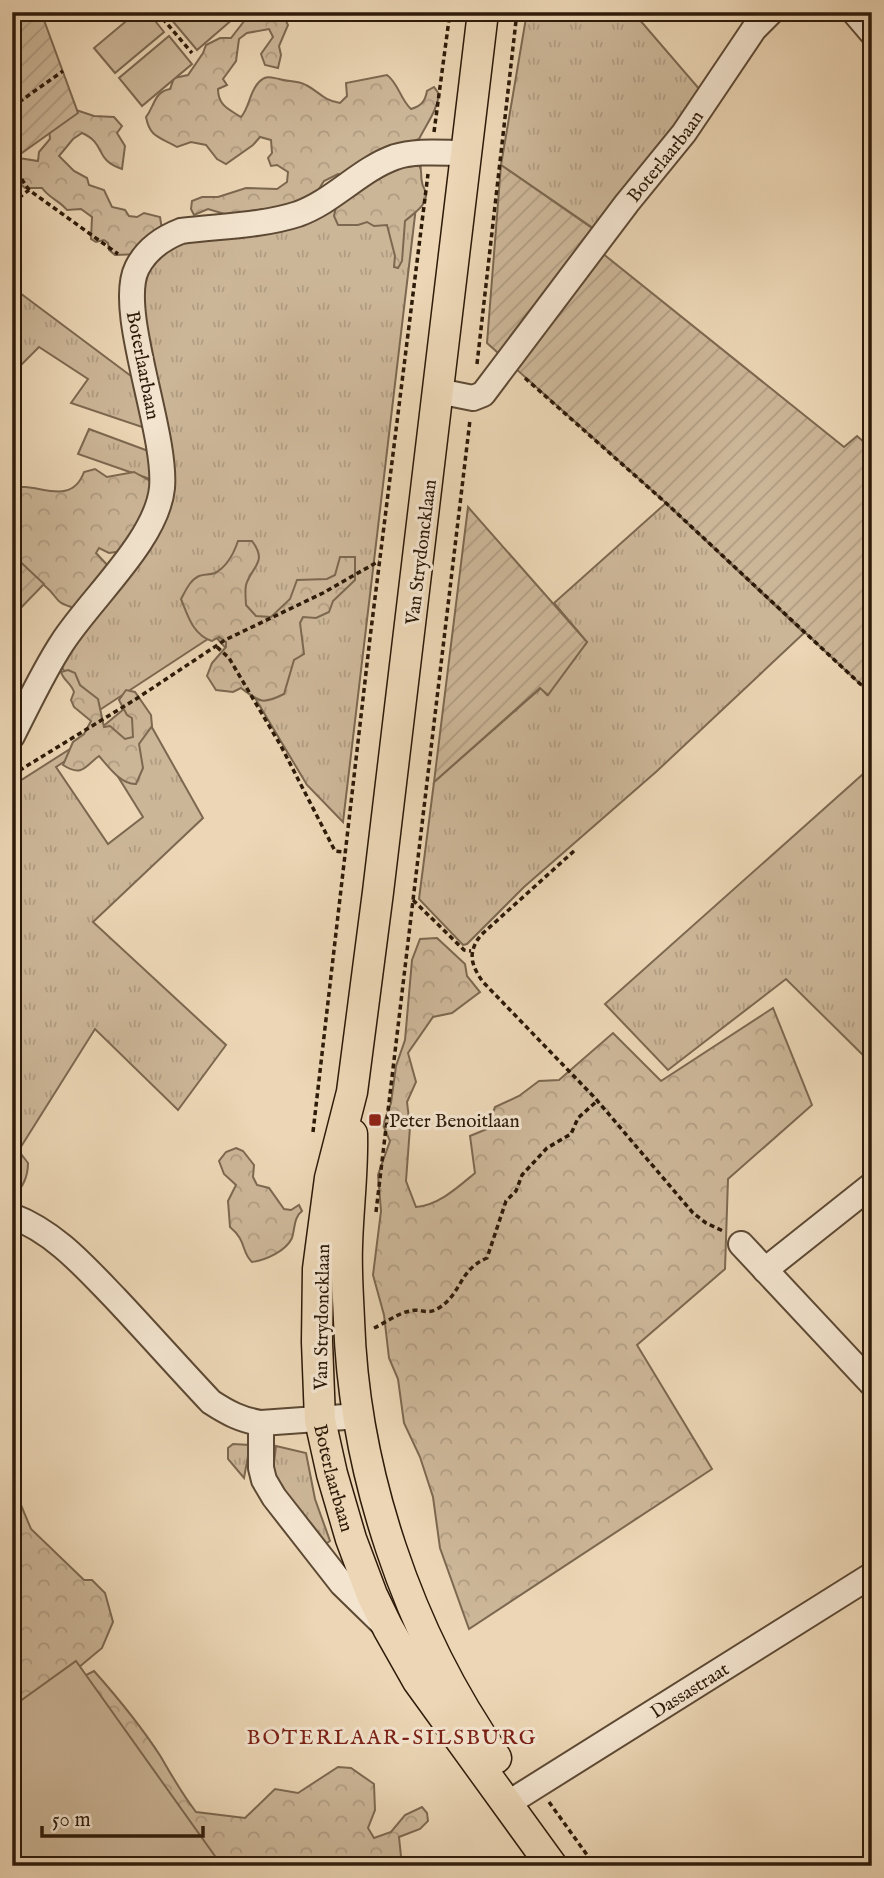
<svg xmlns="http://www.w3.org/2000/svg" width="884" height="1878" viewBox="0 0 884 1878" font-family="'IM FELL English',serif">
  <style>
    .grass { fill: url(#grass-tufts); stroke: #7c6850; stroke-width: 2; fill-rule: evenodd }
    .forest { fill: url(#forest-crowns); stroke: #7c6850; stroke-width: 2 }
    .garden { fill: url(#garden-furrows); stroke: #7c6850; stroke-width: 2 }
    .pitch { fill: #ccb698; stroke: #7c6850; stroke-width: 2 }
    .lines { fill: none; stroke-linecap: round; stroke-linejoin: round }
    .minor-casing { stroke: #5d4934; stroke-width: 28 }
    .major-casing { stroke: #2d1a09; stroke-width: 33 }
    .path { stroke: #2d1a09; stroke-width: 3.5; stroke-dasharray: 5 3.5; stroke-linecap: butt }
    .minor { stroke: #f3e4cf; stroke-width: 24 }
    .major { stroke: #ecd6b5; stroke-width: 30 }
    .poi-dot { fill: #8f2418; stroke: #f3e4cf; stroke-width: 2.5 }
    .labels { text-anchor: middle; stroke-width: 6; stroke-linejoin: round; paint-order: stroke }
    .street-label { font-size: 19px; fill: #2d1a09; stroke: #f3e4cf }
    .poi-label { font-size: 19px; fill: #2d1a09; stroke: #f3e4cf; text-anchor: start }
    .neighbourhood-label { font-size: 21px; letter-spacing: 2px; fill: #7a1f14; stroke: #f3e4cf }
  </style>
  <defs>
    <pattern id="grass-tufts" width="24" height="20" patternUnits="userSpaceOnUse" patternTransform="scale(1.75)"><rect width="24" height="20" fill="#ccb698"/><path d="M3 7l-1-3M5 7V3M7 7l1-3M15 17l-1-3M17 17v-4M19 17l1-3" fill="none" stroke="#b09c82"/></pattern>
    <pattern id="forest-crowns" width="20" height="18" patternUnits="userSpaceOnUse" patternTransform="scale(1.75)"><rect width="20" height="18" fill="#ccb698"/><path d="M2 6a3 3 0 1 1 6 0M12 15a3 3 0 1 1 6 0" fill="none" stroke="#b09c82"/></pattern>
    <pattern id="garden-furrows" width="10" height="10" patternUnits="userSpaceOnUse" patternTransform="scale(1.75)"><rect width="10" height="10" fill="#ccb698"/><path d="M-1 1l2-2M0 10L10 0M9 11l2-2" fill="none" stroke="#b09c82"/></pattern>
  </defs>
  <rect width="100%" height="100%" fill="#ecd6b5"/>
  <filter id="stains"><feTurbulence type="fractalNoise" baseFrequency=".00286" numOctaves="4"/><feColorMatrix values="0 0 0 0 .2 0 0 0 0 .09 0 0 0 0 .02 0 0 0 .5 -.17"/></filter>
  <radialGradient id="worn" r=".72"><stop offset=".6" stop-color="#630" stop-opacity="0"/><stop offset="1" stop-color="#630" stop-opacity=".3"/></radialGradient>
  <g class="grass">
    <path d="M527 12H633L701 91 593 228 501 165Z"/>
    <path d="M423 148 343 822 307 785 224 646 214 635 95 713 60 665 154 539 141 319 144 273 179 240 279 226Z"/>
    <path d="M12 287 135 379 145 428 71 403 88 379 39 347 12 374Z"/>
    <path d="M89 429 151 452 150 479 78 454Z"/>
    <path d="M666 503 804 633 657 771 524 887 467 944 463 945 419 899 434 782 541 688 547 695 587 642 554 603Z"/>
    <path d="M136 699 203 818 93 922 226 1045 178 1110 95 1029 12 1161V786L95 733ZM98 740 107 759 143 817 108 844 56 767Z"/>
    <path d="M872 766V1064L786 979 668 1070 605 1004Z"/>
    <path d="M233 1444 250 1445 244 1478 228 1459V1448Z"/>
    <path d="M276 1446 306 1453 315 1499 330 1541 323 1546 281 1492 273 1471Z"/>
  </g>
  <g class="forest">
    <path d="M260 12H285L284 17 288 25 279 46 281 55 278 68 265 65 261 54 273 37 269 29 247 33 239 39 236 61 223 79 227 85 218 89C218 105 228 109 241 117 250 107 249 92 259 82 266 75 270 77 279 79 288 82 297 80 306 85 320 92 322 100 340 103L347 96 346 83 387 75C399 84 400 99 411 109 421 106 425 102 427 91L434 87 439 94C437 111 427 123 419 139L405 144V162L408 167 419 165C423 172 420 175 422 182 422 186 425 189 426 193 427 206 414 213 405 221L402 261 398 268 394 267 395 256 387 225 374 226 367 222 358 225H338L334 216 343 175 338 174 324 181 317 192 284 213 278 207 250 211 244 216 228 215 208 209 194 215 191 209 192 201 202 197H218L246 188 277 189 287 182 288 172 277 165 271 166 268 158 272 153 271 140 260 137 253 145 226 164 217 159 206 145 191 142 177 147C160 137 150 138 146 117 155 105 154 92 170 89L174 78 188 75 203 53 206 45 220 38H231L245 20Z"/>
    <path d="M67 107 94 116 114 117 122 126 117 133 125 146 122 169C93 159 107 144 82 133L73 139 59 156 74 171 87 178 89 185 104 190 112 207 125 210 129 216 137 217 144 213 160 217 162 229 140 254 115 255 109 250 108 243 104 240 96 242 91 239 92 217 81 209 67 210C59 200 50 199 42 188H25L12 177V157L38 161 39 152 50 139 48 120Z"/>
    <path d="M95 469 107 477 134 472 159 486 123 551 109 553 99 548 96 553 112 570 75 608C52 602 60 598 45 586 41 582 35 580 31 577 24 571 18 562 12 555V489C33 479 70 510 84 472Z"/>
    <path d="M238 541H252C267 561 254 565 247 582 244 588 246 599 246 605L256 616 271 617 290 599 297 580 327 579 335 575 340 557H355V580L333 601 329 612 316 618 303 617 300 623 304 654 294 660 284 694C262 705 260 702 241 688L233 692 216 690 207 676 212 663 226 647V642L219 637 212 641C193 635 188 616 181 599 186 590 190 580 199 576 204 574 210 575 215 573 228 566 234 553 238 541Z"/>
    <path d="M68 670 75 673 80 685 98 699 104 727 110 726 125 739 133 737 132 718 127 715 119 700 126 690 135 692 151 715 152 726 139 744 143 768 136 784C121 785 108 766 99 756 86 765 83 778 63 765L73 742 84 734 91 721 74 707 71 700 74 692C71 683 63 680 61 672Z"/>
    <path d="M437 938 465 964 467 976 480 992 452 1013 433 1017 408 1053 416 1082 407 1102 410 1127 406 1181 416 1207C439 1205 458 1187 475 1173L470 1136 487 1129 495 1107 519 1096 539 1081 559 1080 613 1033 661 1081 773 1008 812 1105 728 1179 725 1269 637 1345 712 1469 469 1629 440 1548 433 1497 420 1457 404 1423 398 1379 389 1358 384 1315 373 1275 381 1211 378 1175 390 1141 383 1125 391 1103 396 1066 405 1040 412 960 420 939Z"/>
    <path d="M236 1148 243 1151 254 1165 253 1177 257 1185 269 1188 284 1209 291 1210 299 1205 302 1211C294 1217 295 1228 292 1238 286 1251 266 1260 252 1262 241 1252 247 1241 230 1227L228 1201 236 1185 224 1174 219 1161 226 1152Z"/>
    <path d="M18 1150 28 1163C28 1176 23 1189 12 1196V1151Z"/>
    <path d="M12 1495 21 1505 31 1529 84 1580H92L105 1593 113 1622 102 1648 12 1723Z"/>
    <path d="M94 1671C118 1698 141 1726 161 1757 172 1776 182 1794 196 1812L245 1818 275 1789 298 1793 338 1767 351 1768 374 1784 375 1810 368 1828 374 1838 391 1832 405 1815 422 1807 427 1813 428 1821 420 1829 399 1837 402 1866H213L78 1679Z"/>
  </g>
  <g class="garden">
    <path d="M12 12H41L78 113 12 160Z"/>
    <path d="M501 165 612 242 602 253 844 447 857 436 872 449V695L666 503 487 343Z"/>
    <path d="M468 507 587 642 548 695 540 688 434 782Z"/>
    <path d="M12 554 44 584 12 617Z"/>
  </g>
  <g class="pitch">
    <path d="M137 12H148L164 32 115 73 94 48Z"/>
    <path d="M165 12H241L197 50Z"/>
    <path d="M169 36 192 64 142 106 119 78Z"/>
    <path d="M76 1661 222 1866H12V1707Z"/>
  </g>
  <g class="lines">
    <g class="minor-casing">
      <g id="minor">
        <path d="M854 12 872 33"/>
        <path id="s1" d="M438 391 473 398 483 394 627 203 684 133 754 29 771 12"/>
        <path d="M12 736C28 705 43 672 62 643 90 599 157 540 162 488 167 432 116 310 137 268 146 250 163 238 181 231 219 226 261 226 298 214 334 201 359 170 395 157 416 150 443 153 465 153"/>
        <path d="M12 1216C55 1232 85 1267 116 1299 148 1333 179 1368 211 1402 228 1413 241 1420 261 1423L359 1416"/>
        <path d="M741 1244 872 1384"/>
        <path d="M765 1270 872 1185"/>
        <path d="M261 1423V1468L264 1480 274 1497 342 1584 382 1623"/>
        <path id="s2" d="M507 1804 872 1575"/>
      </g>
    </g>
    <g class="major-casing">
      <g id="major">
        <path id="s3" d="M483 12 378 892 352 1092 330 1178 318 1269 317 1342 320 1420 332 1474 351 1539 372 1595 388 1628 418 1681 552 1866"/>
        <path d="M352 1134C353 1172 348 1208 347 1246 346 1270 348 1295 349 1320 354 1472 408 1633 496 1758"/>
      </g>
    </g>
    <g class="path">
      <path d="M157 12 192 53"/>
      <path d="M12 107 63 71"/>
      <path d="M434 132 450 12"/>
      <path d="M12 165 29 190"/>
      <path d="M12 203 29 190 118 254"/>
      <path d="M477 364 517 12"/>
      <path d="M525 378 666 503 872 695"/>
      <path d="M217 647 229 658 281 746 335 851 345 852"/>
      <path d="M12 775 136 699 225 640 323 593 379 561"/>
      <path d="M574 851 481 935C467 953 471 965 483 982L595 1098 693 1213 706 1223 723 1231"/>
      <path d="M413 900 464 950 471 951"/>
      <path d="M313 1132 370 638 428 174"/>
      <path d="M376 1212 470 420"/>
      <path d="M374 1328C385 1323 398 1313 410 1311 419 1308 427 1315 437 1309 462 1295 458 1270 487 1258L506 1201 516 1191 522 1175 547 1148 571 1134 578 1118 597 1101"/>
      <path d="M549 1802 595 1866"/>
    </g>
    <use href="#minor" class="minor"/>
    <use href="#major" class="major"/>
  </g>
  <rect class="poi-dot" x="368" y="1113" width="14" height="14" rx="3.5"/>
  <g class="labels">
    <g class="street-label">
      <text dy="7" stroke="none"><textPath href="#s1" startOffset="346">Boterlaarbaan</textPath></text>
      <text transform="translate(144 365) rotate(79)" y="7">Boterlaarbaan</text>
      <text transform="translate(420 552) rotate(-83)" y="7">Van Strydoncklaan</text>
      <text transform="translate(321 1317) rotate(-89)" y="7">Van Strydoncklaan</text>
      <text dy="7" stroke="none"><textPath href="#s3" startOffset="1479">Boterlaarbaan</textPath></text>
      <text dy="7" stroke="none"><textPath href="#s2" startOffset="215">Dassastraat</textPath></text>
    </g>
    <g class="poi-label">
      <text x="389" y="1127">Peter Benoitlaan</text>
    </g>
    <g class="neighbourhood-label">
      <text x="392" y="1744">BOTERLAAR-SILSBURG</text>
    </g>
  </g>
  <rect width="884" height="1878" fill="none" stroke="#ecd6b5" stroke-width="42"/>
  <rect x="14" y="14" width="856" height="1850" fill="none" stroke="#2d1a09" stroke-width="3.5"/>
  <rect x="21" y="21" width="842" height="1836" fill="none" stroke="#2d1a09" stroke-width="2"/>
  <path d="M42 1826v10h161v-10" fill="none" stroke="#2d1a09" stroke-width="3.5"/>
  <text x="52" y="1826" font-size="21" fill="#2d1a09" stroke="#f3e4cf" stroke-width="5" paint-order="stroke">50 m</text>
  <rect width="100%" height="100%" filter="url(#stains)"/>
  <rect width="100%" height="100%" fill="url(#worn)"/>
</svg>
